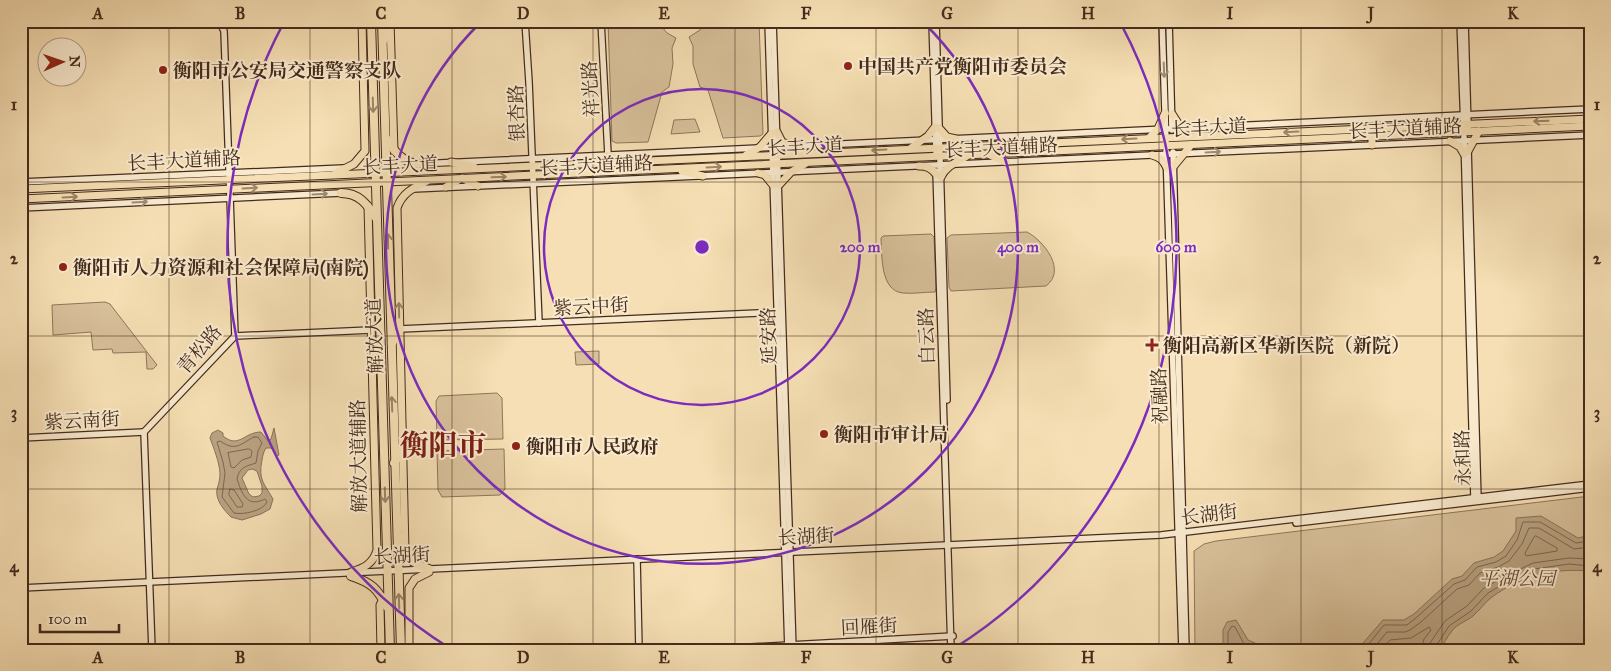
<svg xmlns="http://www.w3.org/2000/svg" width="1611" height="671" viewBox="0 0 1611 671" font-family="'IM FELL Great Primer','Noto Serif SC',serif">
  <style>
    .green { fill: #d8c09a; stroke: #8e765c }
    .water { fill: #b9a281; stroke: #8a7259; fill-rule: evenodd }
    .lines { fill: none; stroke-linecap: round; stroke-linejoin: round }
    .shore { stroke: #7e664f; stroke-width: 1 }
    .secondary-casing { stroke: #442b1d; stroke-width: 8 }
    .primary-casing { stroke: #442b1d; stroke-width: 9 }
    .highway-casing { stroke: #442b1d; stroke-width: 10 }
    .secondary { stroke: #f9eace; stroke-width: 5.5 }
    .primary { stroke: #f6dfb4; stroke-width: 7 }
    .highway { stroke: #f6dfb4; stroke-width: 8 }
    .oneway { stroke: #9e8a76 }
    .oneway2 { stroke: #9d8568 }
    .grid { fill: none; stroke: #442b1d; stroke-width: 1; stroke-opacity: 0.55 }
    .ring { fill: none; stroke: #7b2cbf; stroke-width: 2.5 }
    .poi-dot { fill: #8f2418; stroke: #f9eace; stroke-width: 2 }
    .labels { text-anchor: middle; stroke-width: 4; stroke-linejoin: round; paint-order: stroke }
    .poi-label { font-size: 19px; font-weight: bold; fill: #442b1d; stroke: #f9eace; text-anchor: start }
    .street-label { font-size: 19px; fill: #442b1d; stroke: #f9eace }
    .park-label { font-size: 19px; font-style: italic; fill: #624936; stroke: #f9eace }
    .town-label { font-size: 29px; font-weight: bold; fill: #7a1f14; stroke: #f9eace }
    .centre { fill: #7b2cbf; stroke: #f9eace; stroke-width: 2.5 }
    .ring-label { font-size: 15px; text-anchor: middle; font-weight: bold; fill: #7b2cbf; stroke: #f9eace; stroke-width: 4; stroke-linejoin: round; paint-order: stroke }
    .neatline { fill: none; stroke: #442b1d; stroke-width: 2 }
    .grid-label { font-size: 16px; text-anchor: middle; font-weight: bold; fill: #442b1d }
  </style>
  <rect width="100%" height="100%" fill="#f6dfb4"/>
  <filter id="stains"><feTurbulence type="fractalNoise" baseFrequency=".004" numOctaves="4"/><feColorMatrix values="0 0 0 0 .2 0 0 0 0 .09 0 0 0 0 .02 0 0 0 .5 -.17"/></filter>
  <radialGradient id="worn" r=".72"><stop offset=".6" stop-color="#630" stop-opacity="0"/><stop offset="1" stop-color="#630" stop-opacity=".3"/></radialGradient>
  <g class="green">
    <path d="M608 21H657L667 33 676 38 672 48 673 64 669 87 662 92 648 142 616 143 612 141Z"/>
    <path d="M706 21H759L763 134 760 136 723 138 708 90 700 87 693 64V46L689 37 700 30Z"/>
    <path d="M695 119 700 132 671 134 674 120Z"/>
    <path d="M1027 232C1044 241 1067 270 1046 286L951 291 949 287 947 238 951 235Z"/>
    <path d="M931 234 934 237 936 288 935 292C925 292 913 294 903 293 880 291 882 255 881 238L883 236Z"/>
    <path d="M105 302 110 304 157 365 153 369H147L146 352 113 353 112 349 93 350 91 332 53 335 52 305Z"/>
    <path d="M599 351V364L576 365 575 352Z"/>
    <path d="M497 393 502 398 503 439 437 440 436 401 439 396Z"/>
    <path d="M504 449 505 489 500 495 442 497 438 490 437 451Z"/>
    <path d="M1590 496V650H1195L1194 551 1204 544 1216 541Z"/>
  </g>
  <g class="water">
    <path d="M274 428 279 455 276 456 274 451 271 448H266C263 453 263 455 262 460 258 480 264 483 273 499L270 509 261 514 242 520 231 517C224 510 215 500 217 489 219 483 220 479 220 473 219 461 214 449 210 438L212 433 218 430 223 433V436C239 449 244 432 261 432L268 441 271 439ZM252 469 257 471 262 486V493L259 496 253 497 249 494 242 478 248 470Z"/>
    <path d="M1541 516 1578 538 1590 535V571C1554 568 1522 575 1492 597 1485 602 1480 610 1473 616 1467 621 1457 624 1452 631 1447 637 1444 644 1439 650H1357L1383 620H1404L1414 614 1452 579 1462 576 1474 563 1494 557 1503 551 1516 531V518Z"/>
    <path d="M1236 620 1248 640 1271 650H1223V630L1227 622Z"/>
  </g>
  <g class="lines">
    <g class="shore">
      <path d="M254 437H258L262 443 258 451 256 463C247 466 239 467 237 479 242 494 247 508 265 499L267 502C263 511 243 515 234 513L222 497 225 473 223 462 217 442 220 441C236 452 240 444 254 437Z"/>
      <path d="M249 449 252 451 251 457 242 460 234 468 231 467 228 453Z"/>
      <path d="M230 489 234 490 243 504 242 507H237L229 495Z"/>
      <path d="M1536 536 1557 548V551L1526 556 1525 553 1534 537Z"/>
      <path d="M1228 650V632L1232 626 1235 627 1244 644 1258 650"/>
      <path d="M1364 650 1384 625H1407L1417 617 1454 584 1465 580 1477 567 1496 562 1506 556 1517 540 1523 522H1540L1576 543 1590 541"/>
      <path d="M1372 650 1387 632H1405L1410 630 1421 622 1457 589 1469 585 1480 573 1498 567 1509 561 1522 544 1529 528H1539L1574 549 1590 547"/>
      <path d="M1381 650 1390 640 1411 638 1429 627 1431 630 1424 639 1421 650"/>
      <path d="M1429 650 1430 643 1445 621 1467 606 1484 588 1502 578 1533 563 1569 558 1590 559"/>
      <path d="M1435 650 1436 646 1449 626 1471 611 1488 593 1505 583 1534 569 1569 564 1590 566"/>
    </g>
    <g class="secondary-casing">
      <g id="secondary">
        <path d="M525 21 529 82 539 323"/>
        <path d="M601 21 608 155"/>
        <path d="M768 21 788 650"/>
        <path d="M773 21 793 650"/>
        <path d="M932 21 936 152"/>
        <path d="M936 21 947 400"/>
        <path d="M1162 21 1166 142"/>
        <path d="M1169 21 1172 130"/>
        <path d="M1460 21 1464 128"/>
        <path d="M1465 21 1468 128"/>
        <path d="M1464 137 1474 498 1476 500"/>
        <path d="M1468 147 1478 500"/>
        <path d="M1166 151 1182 650"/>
        <path d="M1173 152 1186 650"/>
        <path d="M418 164 1590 109"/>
        <path d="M936 171 951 650"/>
        <path d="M21 182 344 168"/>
        <path d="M413 189 1590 135"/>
        <path d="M21 208 341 193"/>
        <path d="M400 329 780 312"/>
        <path d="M235 336 371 330"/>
        <path d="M21 438 144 432"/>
        <path d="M1296 523 1590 488"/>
        <path d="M637 559 639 650"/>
        <path d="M21 588 1161 535 1590 484"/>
        <path d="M152 650 144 432 235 336 224 31 219 21"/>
        <path d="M697 650 953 636"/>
      </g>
    </g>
    <g class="primary-casing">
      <g id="primary">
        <path d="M390 21 394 151"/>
        <path d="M1172 114 1179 125 1188 128"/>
        <path d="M939 128 947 137 956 139"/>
        <path d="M777 132 782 142 789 145 799 146"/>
        <path d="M1372 136V145"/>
        <path d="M1149 138 1158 129 1165 113"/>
        <path d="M1450 141 1460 147 1464 154"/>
        <path d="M911 148 928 136 935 127"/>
        <path d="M1468 151 1479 131"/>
        <path d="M746 155 760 147 772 133"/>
        <path d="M990 155 1006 162"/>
        <path d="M1152 155C1160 157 1163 160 1167 168"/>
        <path d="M451 162 474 167"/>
        <path d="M594 164 608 155 624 161"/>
        <path d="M919 166C927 166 931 168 936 174"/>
        <path d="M1173 167 1191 145"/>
        <path d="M682 171 703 176"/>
        <path d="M336 173 354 164 365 151 362 21"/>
        <path d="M758 173 765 175 773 185"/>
        <path d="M941 177C946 166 957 162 967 156"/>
        <path d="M779 185 791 172 805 164"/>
        <path d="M446 187 462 178 478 186"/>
        <path d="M21 189 1590 119"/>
        <path d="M21 199 1590 126"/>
        <path d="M405 550 397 208C402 193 413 188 427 181"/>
        <path d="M351 572C364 568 373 564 377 550L368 206"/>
        <path d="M381 650 380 605 384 597"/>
        <path d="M409 650V588L415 579 429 572"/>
      </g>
    </g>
    <g class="highway-casing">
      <g id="highway">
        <path d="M371 21 390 650"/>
        <path d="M382 21 401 650"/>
        <path d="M383 41 390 25"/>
        <path d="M386 138C394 151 402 162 418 164"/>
        <path d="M341 193C359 193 367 204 376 218"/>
        <path d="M392 343 400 329"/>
        <path d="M394 463 403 449"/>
        <path d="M398 536C407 556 407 562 429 569"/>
        <path d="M351 576C372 583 377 588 387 607"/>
      </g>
    </g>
    <use href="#secondary" class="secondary"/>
    <use href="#primary" class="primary"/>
    <use href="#highway" class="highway"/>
  </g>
  <defs><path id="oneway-shaft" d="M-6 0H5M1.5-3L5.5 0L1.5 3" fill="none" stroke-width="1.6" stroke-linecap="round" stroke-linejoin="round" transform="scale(1.25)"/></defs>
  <g class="oneway">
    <use href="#oneway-shaft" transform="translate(1164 70) rotate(88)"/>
    <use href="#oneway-shaft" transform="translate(1213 152) rotate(-3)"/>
    <use href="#oneway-shaft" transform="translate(320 194) rotate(-3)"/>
    <use href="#oneway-shaft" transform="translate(140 202) rotate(-3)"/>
  </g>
  <g class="oneway2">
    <use href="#oneway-shaft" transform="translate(373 105) rotate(88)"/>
    <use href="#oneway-shaft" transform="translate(1541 121) rotate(178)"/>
    <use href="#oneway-shaft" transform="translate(1291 132) rotate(177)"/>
    <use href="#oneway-shaft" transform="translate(1129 139) rotate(177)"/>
    <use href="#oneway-shaft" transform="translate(879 150) rotate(177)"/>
    <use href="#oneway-shaft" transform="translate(714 167) rotate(-3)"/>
    <use href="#oneway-shaft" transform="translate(499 177) rotate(-2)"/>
    <use href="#oneway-shaft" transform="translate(250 188) rotate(-3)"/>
    <use href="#oneway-shaft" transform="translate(70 197) rotate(-3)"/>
    <use href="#oneway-shaft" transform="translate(388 241) rotate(-91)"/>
    <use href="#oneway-shaft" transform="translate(399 310) rotate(-91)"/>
    <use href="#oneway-shaft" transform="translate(392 404) rotate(-92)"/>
    <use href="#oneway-shaft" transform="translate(385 495) rotate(88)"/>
    <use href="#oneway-shaft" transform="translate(399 601) rotate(-92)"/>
  </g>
  <path class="grid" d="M169 21V650M310 21V650M452 21V650M593 21V650M735 21V650M876 21V650M1018 21V650M1159 21V650M1301 21V650M1442 21V650M21 182H1590M21 336H1590M21 489H1590"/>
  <g class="ring">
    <circle cx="702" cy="247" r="158"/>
    <path d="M923 22A316 316 0 1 1 481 22"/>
    <path d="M451 649A474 474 0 0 1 283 24M1121 24A474 474 0 0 1 953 649"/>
  </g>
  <g class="poi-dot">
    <circle cx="848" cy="66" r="5"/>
    <circle cx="163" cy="70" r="5"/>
    <circle cx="63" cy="267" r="5"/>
    <path d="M1149.5 337.5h5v5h5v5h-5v5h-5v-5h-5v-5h5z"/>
    <circle cx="824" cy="434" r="5"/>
    <circle cx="516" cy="446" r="5"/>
  </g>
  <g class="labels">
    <g class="poi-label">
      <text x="858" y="73">中国共产党衡阳市委员会</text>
      <text x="173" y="77">衡阳市公安局交通警察支队</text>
      <text x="73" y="274">衡阳市人力资源和社会保障局(南院)</text>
      <text x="1163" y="352">衡阳高新区华新医院（新院）</text>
      <text x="834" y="441">衡阳市审计局</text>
      <text x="526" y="453">衡阳市人民政府</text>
    </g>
    <g class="street-label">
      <text transform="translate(590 89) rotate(-93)" y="7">祥光路</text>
      <text transform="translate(516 113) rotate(-92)" y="7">银杏路</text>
      <text transform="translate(1209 127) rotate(-3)" y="7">长丰大道</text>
      <text transform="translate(1405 128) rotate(-3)" y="7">长丰大道辅路</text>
      <text transform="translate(805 146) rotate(-3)" y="7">长丰大道</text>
      <text transform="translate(1001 147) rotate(-3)" y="7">长丰大道辅路</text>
      <text transform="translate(184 160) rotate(-3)" y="7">长丰大道辅路</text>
      <text transform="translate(400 165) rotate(-3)" y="7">长丰大道</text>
      <text transform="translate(596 165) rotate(-3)" y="7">长丰大道辅路</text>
      <text transform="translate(591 306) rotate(-3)" y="7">紫云中街</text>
      <text transform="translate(374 336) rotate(-92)" y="7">解放大道</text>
      <text transform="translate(768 336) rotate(-92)" y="7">延安路</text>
      <text transform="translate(926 336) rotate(-92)" y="7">白云路</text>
      <text transform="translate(199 349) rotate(-50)" y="7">青松路</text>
      <text transform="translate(1159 396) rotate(-92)" y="7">祝融路</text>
      <text transform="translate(82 420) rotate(-3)" y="7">紫云南街</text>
      <text transform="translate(358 456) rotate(-91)" y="7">解放大道辅路</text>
      <text transform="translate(1462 458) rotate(-92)" y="7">永和路</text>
      <text transform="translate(1209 514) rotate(-7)" y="7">长湖街</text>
      <text transform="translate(806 536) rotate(-3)" y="7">长湖街</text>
      <text transform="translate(402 555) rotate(-3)" y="7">长湖街</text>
      <text transform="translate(869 626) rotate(-3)" y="7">回雁街</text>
    </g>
    <g class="park-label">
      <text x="1517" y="585">平湖公园</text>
    </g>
    <g class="town-label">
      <text x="443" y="455">衡阳市</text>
    </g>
  </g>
  <circle cx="702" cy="247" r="8" class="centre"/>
  <g class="ring-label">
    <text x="860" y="252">200 m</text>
    <text x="1018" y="252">400 m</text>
    <text x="1176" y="252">600 m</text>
  </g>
  <rect width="1611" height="671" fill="none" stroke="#f6dfb4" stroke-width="55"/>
  <g transform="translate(62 62) rotate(88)"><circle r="24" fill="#f9eace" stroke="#b19e87"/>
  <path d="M0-4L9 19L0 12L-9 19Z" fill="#8f2418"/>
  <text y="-8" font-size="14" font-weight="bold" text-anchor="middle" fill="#442b1d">N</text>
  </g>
  <path d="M40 624v8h79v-8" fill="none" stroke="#442b1d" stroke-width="2.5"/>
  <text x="48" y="624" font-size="15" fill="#442b1d" stroke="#f9eace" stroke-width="4" paint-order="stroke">100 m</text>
  <rect x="28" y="28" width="1556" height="616" class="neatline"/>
  <g class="grid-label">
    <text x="98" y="19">A</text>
    <text x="240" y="19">B</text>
    <text x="381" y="19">C</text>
    <text x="523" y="19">D</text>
    <text x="664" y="19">E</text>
    <text x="806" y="19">F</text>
    <text x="947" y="19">G</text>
    <text x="1088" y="19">H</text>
    <text x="1230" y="19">I</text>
    <text x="1371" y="19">J</text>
    <text x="1513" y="19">K</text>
    <text x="14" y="110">1</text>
    <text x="1597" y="110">1</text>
    <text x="14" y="264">2</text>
    <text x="1597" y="264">2</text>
    <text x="14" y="418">3</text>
    <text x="1597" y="418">3</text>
    <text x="14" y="572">4</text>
    <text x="1597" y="572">4</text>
    <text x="98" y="663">A</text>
    <text x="240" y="663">B</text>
    <text x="381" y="663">C</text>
    <text x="523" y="663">D</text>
    <text x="664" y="663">E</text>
    <text x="806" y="663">F</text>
    <text x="947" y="663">G</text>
    <text x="1088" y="663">H</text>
    <text x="1230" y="663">I</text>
    <text x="1371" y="663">J</text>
    <text x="1513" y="663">K</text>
  </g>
  <rect width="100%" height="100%" filter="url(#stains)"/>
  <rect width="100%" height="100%" fill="url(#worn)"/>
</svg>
